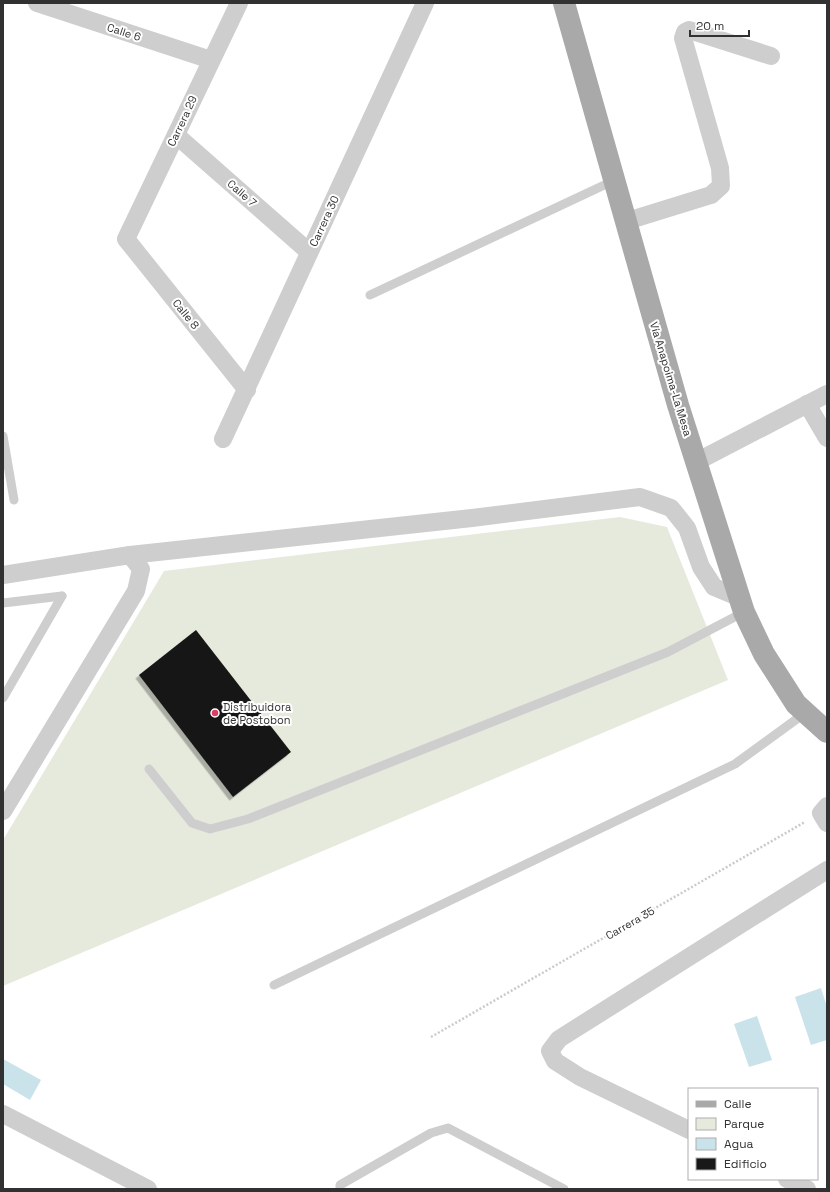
<svg xmlns="http://www.w3.org/2000/svg" width="830" height="1192" viewBox="0 0 830 1192" font-family="'Space Grotesk',sans-serif">
  <style>
    .green { fill: #e6eadd }
    .water { fill: #cae3ea }
    .building { fill: #181818; filter: url(#shadow) }
    .lines { fill: none; stroke-linecap: round; stroke-linejoin: round }
    .path { stroke: #cbcbcb; stroke-width: 2.5; stroke-dasharray: 2 2; stroke-linecap: butt }
    .lane { stroke: #cecece; stroke-width: 9 }
    .street { stroke: #cecece; stroke-width: 18 }
    .primary { stroke: #a9a9a9; stroke-width: 22 }
    .poi-dot { fill: #df3c63; stroke: #fff; stroke-width: 1.5 }
    .labels { text-anchor: middle; stroke-width: 4; stroke-linejoin: round; paint-order: stroke }
    .street-label { font-size: 11px; fill: #313131; stroke: #fff }
    .poi-label { font-size: 11px; fill: #313131; stroke: #fff; text-anchor: start }
  </style>
  <defs>
    <filter id="shadow"><feDropShadow dx="-3.5" dy="3.5" stdDeviation="0" flood-color="#0004"/></filter>
  </defs>
  <rect width="100%" height="100%" fill="#fff"/>
  <path class="green" d="M620 517 667 527 728 680 3 986V840L164 571Z"/>
  <g class="water">
    <path d="M821 988 827 1007V1040L811 1045 795 997Z"/>
    <path d="M757 1016 772 1060 749 1067 734 1024Z"/>
    <path d="M3 1059 41 1080 30 1100 3 1084Z"/>
  </g>
  <path class="building" d="M196 630 291 752 233 797 139 675Z"/>
  <g class="lines">
    <path class="path" d="M431 1037 805 822"/>
    <g class="lane">
      <path d="M370 295 615 180"/>
      <path d="M3 436 14 500"/>
      <path d="M3 603 62 596"/>
      <path d="M3 698 62 596"/>
      <path d="M149 769 192 823 210 829 248 819 668 652 744 612"/>
      <path d="M274 985 735 764 805 713"/>
      <path d="M340 1189V1185L431 1133 448 1128 564 1189"/>
    </g>
    <g class="street">
      <path d="M37 3 211 60"/>
      <path d="M239 3 126 239 247 390"/>
      <path d="M176 135 309 252"/>
      <path d="M627 221 711 195 721 186 720 168 683 38 685 32 689 30 771 56"/>
      <path d="M807 404 827 438"/>
      <path d="M223 439 425 3"/>
      <path d="M696 462 827 394"/>
      <path d="M3 575 130 555 472 518 640 497 671 508 687 528 701 567 714 587 738 597"/>
      <path d="M827 806 821 813 827 823"/>
      <path d="M3 811 136 591 141 569 130 555"/>
      <path d="M3 1114 148 1189"/>
      <path d="M689 1130 580 1077 555 1061 550 1051 559 1039 827 870"/>
      <path d="M787 1179 807 1189"/>
    </g>
    <path class="primary" d="M564 3 678 405 744 612 764 654 796 704 827 732"/>
  </g>
  <circle class="poi-dot" cx="215" cy="713" r="4"/>
  <g class="labels">
    <g class="street-label">
      <text transform="translate(124 32) rotate(18)" y="4">Calle 6</text>
      <text transform="translate(182 121) rotate(-65)" y="4">Carrera 29</text>
      <text transform="translate(242 193) rotate(41)" y="4">Calle 7</text>
      <text transform="translate(324 221) rotate(-65)" y="4">Carrera 30</text>
      <text transform="translate(186 314) rotate(51)" y="4">Calle 8</text>
      <text transform="translate(671 379) rotate(73)" y="4">Vía Anapoima-La Mesa</text>
      <text transform="translate(630 923) rotate(-30)" y="4">Carrera 35</text>
    </g>
    <g class="poi-label">
      <text x="223" y="711">Distribuidora<tspan x="223" dy="13">de Postobon</tspan></text>
    </g>
  </g>
  <rect width="830" height="1192" fill="none" stroke="#313131" stroke-width="8"/>
  <rect x="688" y="1088" width="130" height="92" fill="#ffffff" stroke="#adadad"/>
  <rect x="696" y="1101" width="20" height="6" fill="#a9a9a9" stroke="#adadad"/>
  <text x="724" y="1108" font-size="12" fill="#313131">Calle</text>
  <rect x="696" y="1118" width="20" height="12" fill="#e6eadd" stroke="#adadad"/>
  <text x="724" y="1128" font-size="12" fill="#313131">Parque</text>
  <rect x="696" y="1138" width="20" height="12" fill="#cae3ea" stroke="#adadad"/>
  <text x="724" y="1148" font-size="12" fill="#313131">Agua</text>
  <rect x="696" y="1158" width="20" height="12" fill="#181818" stroke="#adadad"/>
  <text x="724" y="1168" font-size="12" fill="#313131">Edificio</text>
  <path d="M690 30v6h59v-6" fill="none" stroke="#313131" stroke-width="2"/>
  <text x="696" y="30" font-size="12" fill="#313131" stroke="#ffffff" stroke-width="3" paint-order="stroke">20 m</text>
</svg>
